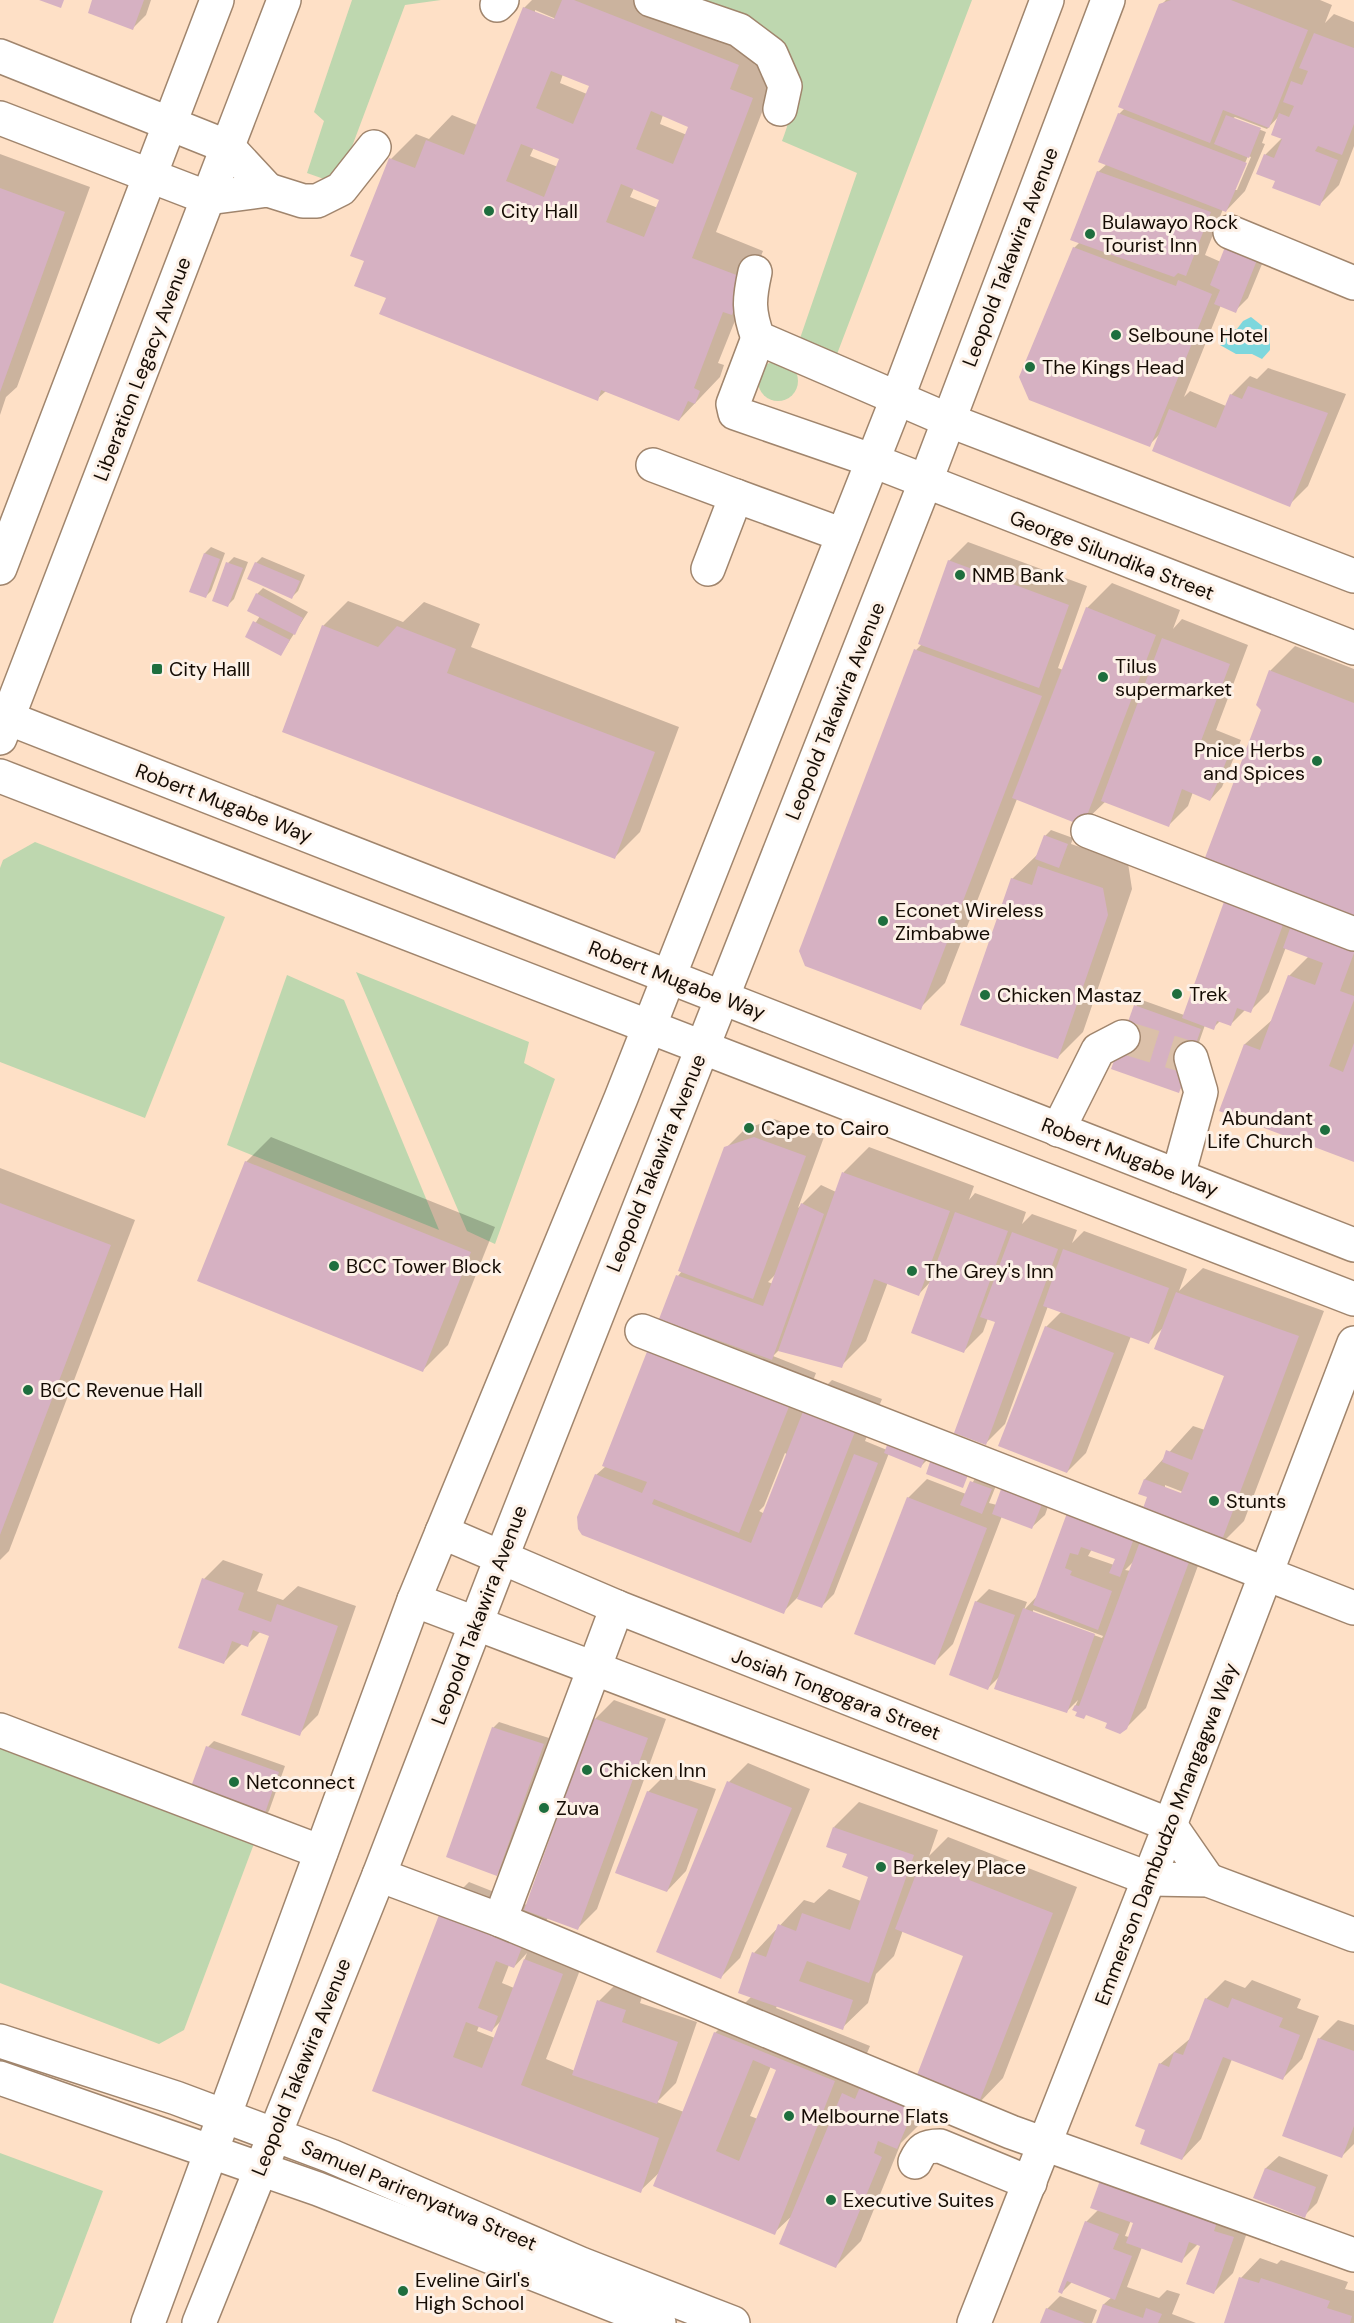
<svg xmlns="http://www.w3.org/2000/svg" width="1354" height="2323" viewBox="0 0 1354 2323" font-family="'DM Sans',sans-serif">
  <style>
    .green { fill: #bed7af }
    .water { fill: #7dd7dd }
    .shadow { fill: #0003; fill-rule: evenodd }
    .building { fill: #d6b1c2; fill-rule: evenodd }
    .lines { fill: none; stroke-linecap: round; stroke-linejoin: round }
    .minor-tunnel { stroke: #dbc0a9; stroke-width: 33; stroke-dasharray: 33 16; stroke-linecap: butt }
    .minor-casing { stroke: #a0856d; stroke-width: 36 }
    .major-casing { stroke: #a0856d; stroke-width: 36 }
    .highway-casing { stroke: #a0856d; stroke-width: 36 }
    .minor { stroke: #fff; stroke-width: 33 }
    .major { stroke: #fff; stroke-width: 33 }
    .highway { stroke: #fff; stroke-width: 33 }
    .poi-dot { fill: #1e6e3e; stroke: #fdf1e7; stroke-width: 2 }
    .labels { text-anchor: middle; stroke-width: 6; stroke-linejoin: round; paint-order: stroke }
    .poi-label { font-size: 20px; fill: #150c04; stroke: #fdf1e7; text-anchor: start }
    .street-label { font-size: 20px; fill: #150c04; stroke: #fdf1e7 }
  </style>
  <rect width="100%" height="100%" fill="#fee0c6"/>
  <g class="green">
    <path d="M352 0H441L405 5 338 184 307 173 324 121 314 112Z"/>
    <path d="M682 0H972L834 362 796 350 857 173 782 141C797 102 793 86 786 46L740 21Z"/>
    <circle cx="778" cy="381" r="20"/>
    <path d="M35 842 225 917 145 1118 0 1062V868L3 860Z"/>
    <path d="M356 972 529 1042 524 1063 555 1079 495 1244 467 1231Z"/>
    <path d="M287 975 344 1000 439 1230 227 1145Z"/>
    <path d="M0 1745 255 1841 184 2030 159 2044 0 1983Z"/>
    <path d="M0 2153 103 2191 53 2323H0Z"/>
  </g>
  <path class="water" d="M1251 317 1270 332V350L1262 359 1252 354H1236L1220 345 1222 331 1237 329 1243 321Z"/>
  <g class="shadow">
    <path d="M94 0H151L146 15 133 28Z"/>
    <path d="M532 0H662L764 40 754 64 777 73 716 232 763 251 718 363 724 365 720 377 679 420 606 391 597 399 388 297 366 261 391 159 416 134 429 139 452 115 477 125 524 8ZM535 10 561 21 560 24 535 13ZM563 74 591 85 587 94 560 83ZM663 115 690 126 687 135 660 124ZM534 147 561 158 558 167 530 156ZM634 188 661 199 658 208 630 197Z"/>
    <path d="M1166 0H1320L1332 5 1325 23 1334 14 1354 22V146L1339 185 1320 204 1276 180 1265 155 1282 138 1280 115 1267 129 1235 117 1232 119 1266 132 1262 143 1265 144 1245 191 1226 211 1223 209 1205 255 1221 262 1269 247 1248 298 1235 311 1221 305 1184 397 1190 391 1226 406 1231 395 1250 376 1257 379 1268 368 1346 394 1308 486 1289 505 1161 433 1149 445 1074 248 1080 242 1098 172 1107 164 1119 114 1125 108 1161 5ZM1248 156 1251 157 1237 190H1234Z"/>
    <path d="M0 154 90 187 17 387 6 397 0 415Z"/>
    <path d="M968 542 1087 586 1058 668 1063 670 1087 608 1112 583 1180 610 1173 629 1182 619 1248 645 1216 730 1241 740 1222 787 1210 800 1193 792 1188 806 1169 825 1106 801 1082 824 1017 799 945 983 920 1008 916 650 922 644 949 561Z"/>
    <path d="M211 547 225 553 211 591 205 597 191 591 205 553Z"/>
    <path d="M234 557 248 562 234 599 228 605V563Z"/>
    <path d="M262 557 305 575 298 591 292 597 256 563Z"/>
    <path d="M263 588 308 612 281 654 247 636 260 616 257 594Z"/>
    <path d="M348 601 403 622 424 602 480 624 471 647 679 727 640 832 615 857 323 626Z"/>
    <path d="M1295 646 1354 669V1160L1221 1110 1245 1044 1272 1020 1289 976 1309 956 1286 947 1269 992 1250 1011 1246 1009 1230 1025 1220 1021 1213 1028 1205 1025 1184 1085 1178 1091 1136 1006 1142 1000 1184 1015 1227 900 1270 671Z"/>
    <path d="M1051 830 1073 838 1071 844 1128 863 1132 889 1083 1032 1058 1057 1012 879 1038 854 1045 836Z"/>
    <path d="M774 1119 824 1137 798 1208 821 1185 836 1192 844 1172 869 1147 974 1186 969 1200 975 1193 1026 1212 1022 1224 1032 1214 1077 1230 1072 1243 1084 1231 1187 1269 1179 1291 1203 1268 1324 1311 1244 1521 1219 1546 1207 1541 1146 1708 1126 1728 1074 1709 1078 1700 1067 1711 1001 1675 988 1688 976 1602 989 1589 1027 1602 1024 1610 1038 1595 1071 1506 1090 1487 1145 1507 1149 1496 1140 1493 1145 1479 1193 1426 1205 1430 1226 1375 1165 1326 1148 1343 1131 1336 1086 1453 1067 1472 1046 1327 1062 1311 1048 1306 1005 1424 986 1443 997 1321 988 1318 983 1332 964 1351 932 1280 919 1294 888 1282 866 1341 841 1366 780 1349 773 1356 816 1373 802 1410 832 1380 882 1399 865 1441 887 1450 933 1443 927 1460 921 1466 889 1453 834 1594 822 1606 798 1597 783 1612 596 1475 606 1466 651 1344 673 1323 678 1276 682 1271 726 1148 745 1129ZM776 1274 773 1284 768 1282ZM785 1453 788 1455 765 1514 759 1511 764 1506ZM1165 1485 1188 1494 1187 1497 1165 1489ZM1164 1514 1210 1532 1209 1535 1161 1517ZM1092 1549 1116 1558 1114 1565 1088 1556ZM1135 1560 1131 1571 1125 1570ZM1033 1610 1103 1636 1102 1638 1033 1613Z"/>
    <path d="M271 1137 495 1227 448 1345 423 1370 246 1162Z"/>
    <path d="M0 1168 135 1220 9 1551 0 1560Z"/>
    <path d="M977 1475 997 1483 989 1503 997 1505 1056 1484 1045 1515 1032 1527 1002 1516 953 1644 934 1663 908 1498 927 1479 966 1494Z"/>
    <path d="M223 1560 263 1574 257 1591 283 1600 298 1586 356 1606 318 1715 299 1734 271 1635 261 1631 247 1645 243 1643 224 1662 204 1579Z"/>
    <path d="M614 1700 666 1719 597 1909 578 1928 548 1917 537 1948 588 1949 546 2059 575 2071 599 2001 618 1982 644 1991 640 2003 697 2022 676 2083 657 2102 684 2112 715 2033 751 1997 754 1953 804 1900 814 1903 829 1889 861 1901 870 1876 848 1853 834 1827 859 1802 938 1830 929 1856 948 1837 1077 1887 1003 2078 978 2104 937 2087 922 2122 901 2143 861 2241 836 2266 794 2214 774 2233 661 2171 640 2191 374 2090 443 1908 469 1882 527 1905 595 1719ZM903 1930 965 1955 918 2076 855 2082 870 2046 776 2008 777 2006 842 2028 868 2003 876 1974 894 1956ZM527 1953 514 1988 502 1983 509 1965 514 1967ZM502 2020 495 2038 477 2031 479 2026 491 2031ZM771 2066 778 2069 758 2119 750 2116Z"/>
    <path d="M499 1722 549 1738 503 1868 497 1874 493 1728Z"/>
    <path d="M214 1741 285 1766 269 1811 263 1817 208 1747Z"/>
    <path d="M748 1763 810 1789 740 1958 721 1977 729 1782Z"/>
    <path d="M667 1773 716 1789 686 1871 667 1891 648 1792Z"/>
    <path d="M1225 1980 1245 1988 1252 1980 1301 1999 1297 2008 1319 2016 1302 2059 1283 2078 1232 2059 1201 2139 1182 2159 1147 2129 1160 2064 1192 2037 1206 1999Z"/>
    <path d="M1338 2020 1354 2025V2144L1342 2156 1319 2039Z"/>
    <path d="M1279 2156 1328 2175 1317 2203 1304 2216 1255 2197 1266 2168Z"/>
    <path d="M1099 2209 1252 2218 1233 2273 1214 2292 1202 2245 1198 2244 1181 2261 1142 2247 1127 2287 1159 2298 1167 2290 1180 2294 1172 2314 1196 2323H1098L1104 2304 1112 2297 1072 2282 1062 2292 1086 2222ZM1131 2220 1135 2222 1129 2237 1125 2236Z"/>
    <path d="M1260 2258 1277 2264 1281 2260 1348 2282 1345 2289 1354 2291V2323H1226L1241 2278Z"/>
    <path d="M1060 2296 1097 2310 1092 2323H1042L1047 2309Z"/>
  </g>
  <g class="building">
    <path d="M39 0H64L61 8Z"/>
    <path d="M92 0H144L133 30 88 13Z"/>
    <path d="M562 0H574L739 65 730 89 753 98 692 258 739 276 733 293 739 295 732 315 723 312 694 388 700 391 695 404 688 401 679 421 601 390 598 401 379 314 386 298 354 286 364 261 350 256 389 158 415 168 426 140 464 155 523 7 554 19ZM551 71 589 86 573 124 536 108ZM651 111 688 127 673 164 636 149ZM521 144 559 159 544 197 506 181ZM621 184 659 200 644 237 606 222Z"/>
    <path d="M1171 0H1231L1308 30 1269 128 1223 110 1210 143 1118 107 1159 4Z"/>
    <path d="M1314 33 1354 48V124L1342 155 1318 146 1315 151 1338 160 1320 206 1272 188 1275 181 1256 174 1264 154 1274 158 1282 139 1271 135 1279 113 1289 117 1294 106 1283 102 1291 81 1302 85 1308 71 1299 68Z"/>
    <path d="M1118 113 1247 163 1226 212 1098 162Z"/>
    <path d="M1226 115 1261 128 1249 158 1214 144Z"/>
    <path d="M1097 171 1211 212 1186 276 1178 273 1174 277 1070 240Z"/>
    <path d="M0 188 65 212 0 392Z"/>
    <path d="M1073 247 1176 286 1178 280 1212 294 1150 447 1029 400 1019 377Z"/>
    <path d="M1225 247 1257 260 1236 313 1214 304 1220 290 1210 285Z"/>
    <path d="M1248 386 1328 413 1290 507 1152 451 1169 409 1216 428 1230 394 1242 399Z"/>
    <path d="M204 553 220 559 206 598 189 592Z"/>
    <path d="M948 560 1069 605 1039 688 918 644Z"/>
    <path d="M226 562 243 568 228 607 212 601Z"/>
    <path d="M255 562 300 581 292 599 247 579Z"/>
    <path d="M256 593 303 618 295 635 247 611Z"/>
    <path d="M1086 607 1156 635 1083 826 1012 798Z"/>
    <path d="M253 621 290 640 281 656 245 637Z"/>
    <path d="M322 625 378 647 397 626 456 649 447 673 655 752 615 859 282 732Z"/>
    <path d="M1162 638 1230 664 1201 741 1230 752 1210 801 1182 789 1169 827 1101 801Z"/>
    <path d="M914 649 1042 696 921 1010 805 966 799 951Z"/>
    <path d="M1269 670 1354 703V921L1203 863 1261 710 1256 705Z"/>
    <path d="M1044 835 1068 844 1059 868 1035 859Z"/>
    <path d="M1038 866 1103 888 1108 915 1058 1059 960 1025 1011 878 1032 885Z"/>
    <path d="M1225 899 1284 922 1251 1013 1237 1008 1231 1026 1217 1021 1214 1030 1182 1018Z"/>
    <path d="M1293 920 1354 942V953L1340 991 1354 996V1000L1329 1066 1343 1072 1354 1043V1162L1219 1111 1244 1044 1260 1050 1288 975 1315 985 1323 963 1283 948Z"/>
    <path d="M1134 1005 1201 1029 1179 1093 1111 1069Z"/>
    <path d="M754 1137 806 1156 753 1299 678 1271 724 1147Z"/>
    <path d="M245 1161 471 1252 423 1372 197 1281Z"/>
    <path d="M842 1172 950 1211 919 1296 874 1279 842 1368 778 1351Z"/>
    <path d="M0 1203 111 1245 0 1535Z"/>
    <path d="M801 1203 824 1214 772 1360 659 1319 676 1275 763 1306Z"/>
    <path d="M955 1212 1008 1231 964 1353 911 1333Z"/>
    <path d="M1012 1232 1058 1249 986 1445 954 1433 995 1322 980 1317Z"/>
    <path d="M1063 1249 1169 1288 1149 1344 1043 1306Z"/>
    <path d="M1176 1292 1299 1336 1219 1548 1204 1542 1208 1532 1162 1515 1159 1521 1141 1514 1147 1497 1138 1494 1144 1479 1181 1493 1189 1473 1162 1462 1166 1450 1192 1460 1224 1376 1154 1349Z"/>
    <path d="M1045 1326 1114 1353 1067 1473 998 1446Z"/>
    <path d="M650 1344 792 1399 739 1533 654 1499 652 1504 751 1543 806 1404 858 1424 784 1614 582 1535 578 1529 577 1517 595 1474 642 1493 647 1482 602 1466Z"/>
    <path d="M891 1435 928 1450 921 1468 884 1453Z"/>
    <path d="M933 1453 971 1467 963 1488 926 1474Z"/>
    <path d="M854 1454 878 1463 822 1608 797 1599Z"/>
    <path d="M970 1481 992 1489 982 1514 960 1505Z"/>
    <path d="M1004 1481 1045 1497 1032 1529 992 1514Z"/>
    <path d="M907 1497 987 1528 935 1665 854 1634Z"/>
    <path d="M1070 1505 1137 1530 1120 1577 1109 1573 1115 1559 1081 1547 1078 1555 1070 1553 1065 1568 1072 1571 1070 1575 1112 1591 1098 1630 1033 1605Z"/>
    <path d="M1142 1536 1192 1554 1127 1729 1120 1734 1105 1728 1107 1723 1086 1715 1084 1719 1075 1716 1077 1712 1072 1710 1075 1705 1079 1706Z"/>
    <path d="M202 1578 244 1593 238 1610 271 1622 277 1604 338 1626 300 1736 241 1715 269 1636 253 1630 248 1647 232 1641 224 1664 178 1648Z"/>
    <path d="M975 1601 1015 1615 988 1690 949 1675Z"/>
    <path d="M1023 1608 1095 1634 1067 1713 994 1689Z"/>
    <path d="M593 1718 648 1738 578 1930 524 1910Z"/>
    <path d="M492 1727 544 1744 497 1876 446 1857Z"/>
    <path d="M206 1746 279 1772 263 1819 189 1792Z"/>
    <path d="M727 1781 792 1808 721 1979 656 1952Z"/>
    <path d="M647 1791 698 1809 667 1892 615 1873Z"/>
    <path d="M833 1827 914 1855 869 1983 807 1961 799 1981 853 2000 843 2030 738 1993 752 1952 766 1957 778 1924 796 1931 802 1913 850 1930 868 1877 842 1867 847 1854 826 1847Z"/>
    <path d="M921 1861 1053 1913 978 2105 915 2080 963 1956 895 1929Z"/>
    <path d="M442 1907 525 1939 514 1968 496 1961 478 2008 498 2016 492 2032 466 2022 453 2057 482 2068 524 1959 563 1974 521 2085 659 2138 641 2193 372 2091Z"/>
    <path d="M1205 1998 1228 2008 1232 1998 1283 2018 1279 2027 1300 2035 1283 2080 1223 2057 1182 2160 1140 2144 1145 2130 1135 2126 1159 2063 1169 2067 1174 2052 1183 2055Z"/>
    <path d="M597 2000 626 2010 622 2022 678 2042 657 2104 572 2075Z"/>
    <path d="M714 2032 835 2081 775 2235 653 2186ZM753 2060 776 2070 739 2161 716 2151Z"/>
    <path d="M1318 2038 1354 2051V2126L1342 2158 1282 2136Z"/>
    <path d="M860 2087 914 2109 897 2149 878 2141 874 2153 882 2157 836 2268 779 2244 842 2093 855 2099Z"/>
    <path d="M1265 2168 1316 2187 1305 2218 1253 2198Z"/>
    <path d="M1102 2175 1219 2216 1214 2231 1234 2237 1214 2294 1186 2284 1200 2246 1189 2242 1182 2263 1126 2243 1133 2223 1090 2208Z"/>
    <path d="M1085 2221 1119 2234 1113 2249 1132 2256 1115 2300 1067 2281 1062 2294 1058 2292Z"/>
    <path d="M1239 2277 1259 2283 1261 2278 1330 2301 1327 2308 1352 2316 1350 2323H1224Z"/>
    <path d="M1103 2304 1143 2318 1146 2308 1162 2314 1158 2323H1096Z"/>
    <path d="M1046 2308 1085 2323H1040Z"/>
  </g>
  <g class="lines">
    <path class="minor-tunnel" d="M1123 1037 1191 1058"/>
    <g class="minor-casing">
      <g id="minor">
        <path d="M651 0 739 30 771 54 785 86 780 109"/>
        <path d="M497 5 502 0"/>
        <path d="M0 56 228 147 268 190"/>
        <path d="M0 118 208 198 268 190 303 201H317L341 189 374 147"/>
        <path d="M1230 232 1354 283"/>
        <path d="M755 272C749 299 748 311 758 338L948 420 1354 576"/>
        <path d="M758 338 733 404 735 413 871 460 1354 648"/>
        <path d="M653 465 736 496 708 569"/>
        <path d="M736 496 843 535"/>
        <path d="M0 568 217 0"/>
        <path d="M0 738 284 0"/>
        <path d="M1088 831 1354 934"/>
        <path d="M1058 1130 1098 1050 1123 1037"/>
        <path d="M1178 1176 1201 1092 1191 1058"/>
        <path d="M642 1331 1354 1608"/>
        <path d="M442 1532 617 1607 1170 1825 1208 1880"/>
        <path d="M414 1600 1150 1879 1208 1880 1354 1935"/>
        <path d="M0 1730 321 1852"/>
        <path d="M379 1875 500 1920 1011 2132 1354 2255"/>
        <path d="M500 1920 617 1607"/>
        <path d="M0 2041 176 2098 331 2156 581 2264 733 2323"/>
        <path d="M0 2078 318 2189 659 2323"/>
        <path d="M915 2162C921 2149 925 2146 940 2146L1030 2183"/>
        <path d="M974 2323 1170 1825 1354 1343"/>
      </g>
    </g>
    <g class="major-casing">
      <g id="major">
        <path d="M0 715 1354 1245"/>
        <path d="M0 776 1354 1299"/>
      </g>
    </g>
    <g class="highway-casing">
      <g id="highway">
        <path d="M148 2323 414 1600 621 1098 897 399 1047 0"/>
        <path d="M199 2323 379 1875 502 1556 925 483 1108 0"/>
      </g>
    </g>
    <use href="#minor" class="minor"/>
    <use href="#major" class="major"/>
    <use href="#highway" class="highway"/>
  </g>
  <g class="poi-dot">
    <circle cx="489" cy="211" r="6"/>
    <circle cx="1090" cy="234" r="6"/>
    <circle cx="1116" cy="335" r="6"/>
    <circle cx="1030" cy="367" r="6"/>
    <circle cx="960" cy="575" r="6"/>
    <rect x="151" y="663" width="12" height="12" rx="3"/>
    <circle cx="1103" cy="677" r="6"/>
    <circle cx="1317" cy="761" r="6"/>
    <circle cx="883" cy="921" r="6"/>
    <circle cx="1177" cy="994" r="6"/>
    <circle cx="985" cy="995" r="6"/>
    <circle cx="749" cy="1128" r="6"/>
    <circle cx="1325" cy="1130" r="6"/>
    <circle cx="334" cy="1266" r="6"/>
    <circle cx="912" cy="1271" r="6"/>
    <circle cx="28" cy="1390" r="6"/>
    <circle cx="1214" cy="1501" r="6"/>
    <circle cx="587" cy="1770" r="6"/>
    <circle cx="234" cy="1782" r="6"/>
    <circle cx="544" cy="1808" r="6"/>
    <circle cx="881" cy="1867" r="6"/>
    <circle cx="789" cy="2116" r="6"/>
    <circle cx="831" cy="2200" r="6"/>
    <circle cx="403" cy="2291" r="6"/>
  </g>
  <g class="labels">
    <g class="poi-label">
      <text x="501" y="218">City Hall</text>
      <text x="1102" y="229">Bulawayo Rock<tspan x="1102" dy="23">Tourist Inn</tspan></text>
      <text x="1128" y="342">Selboune Hotel</text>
      <text x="1042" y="374">The Kings Head</text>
      <text x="972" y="582">NMB Bank</text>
      <text x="1115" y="673">Tilus<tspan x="1115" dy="23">supermarket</tspan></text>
      <text x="169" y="676">City Halll</text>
      <text x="1305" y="757" text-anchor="end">Pnice Herbs<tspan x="1305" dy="23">and Spices</tspan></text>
      <text x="895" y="917">Econet Wireless<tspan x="895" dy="23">Zimbabwe</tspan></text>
      <text x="1189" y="1001">Trek</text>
      <text x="997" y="1002">Chicken Mastaz</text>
      <text x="1313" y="1125" text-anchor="end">Abundant<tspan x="1313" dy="23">Life Church</tspan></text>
      <text x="761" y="1135">Cape to Cairo</text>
      <text x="346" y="1273">BCC Tower Block</text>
      <text x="924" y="1278">The Grey's Inn</text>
      <text x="40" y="1397">BCC Revenue Hall</text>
      <text x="1226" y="1508">Stunts</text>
      <text x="599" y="1777">Chicken Inn</text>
      <text x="246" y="1789">Netconnect</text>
      <text x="556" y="1815">Zuva</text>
      <text x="893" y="1874">Berkeley Place</text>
      <text x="801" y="2123">Melbourne Flats</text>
      <text x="843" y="2207">Executive Suites</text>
      <text x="415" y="2287">Eveline Girl's<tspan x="415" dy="23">High School</tspan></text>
    </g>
    <g class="street-label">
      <text transform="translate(1010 257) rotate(-69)" y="7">Leopold Takawira Avenue</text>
      <text transform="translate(142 369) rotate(-69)" y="7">Liberation Legacy Avenue</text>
      <text transform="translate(1112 555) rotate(21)" y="7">George Silundika Street</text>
      <text transform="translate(835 711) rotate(-68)" y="7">Leopold Takawira Avenue</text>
      <text transform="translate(224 803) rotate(21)" y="7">Robert Mugabe Way</text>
      <text transform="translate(677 980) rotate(21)" y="7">Robert Mugabe Way</text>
      <text transform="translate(1130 1157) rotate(21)" y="7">Robert Mugabe Way</text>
      <text transform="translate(656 1163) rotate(-68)" y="7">Leopold Takawira Avenue</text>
      <text transform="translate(479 1615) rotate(-69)" y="7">Leopold Takawira Avenue</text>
      <text transform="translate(836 1694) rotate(21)" y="7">Josiah Tongogara Street</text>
      <text transform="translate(1166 1834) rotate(-69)" y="7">Emmerson Dambudzo Mnangagwa Way</text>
      <text transform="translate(301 2067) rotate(-68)" y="7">Leopold Takawira Avenue</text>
      <text transform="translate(419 2195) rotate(23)" y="7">Samuel Parirenyatwa Street</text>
    </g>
  </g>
</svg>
